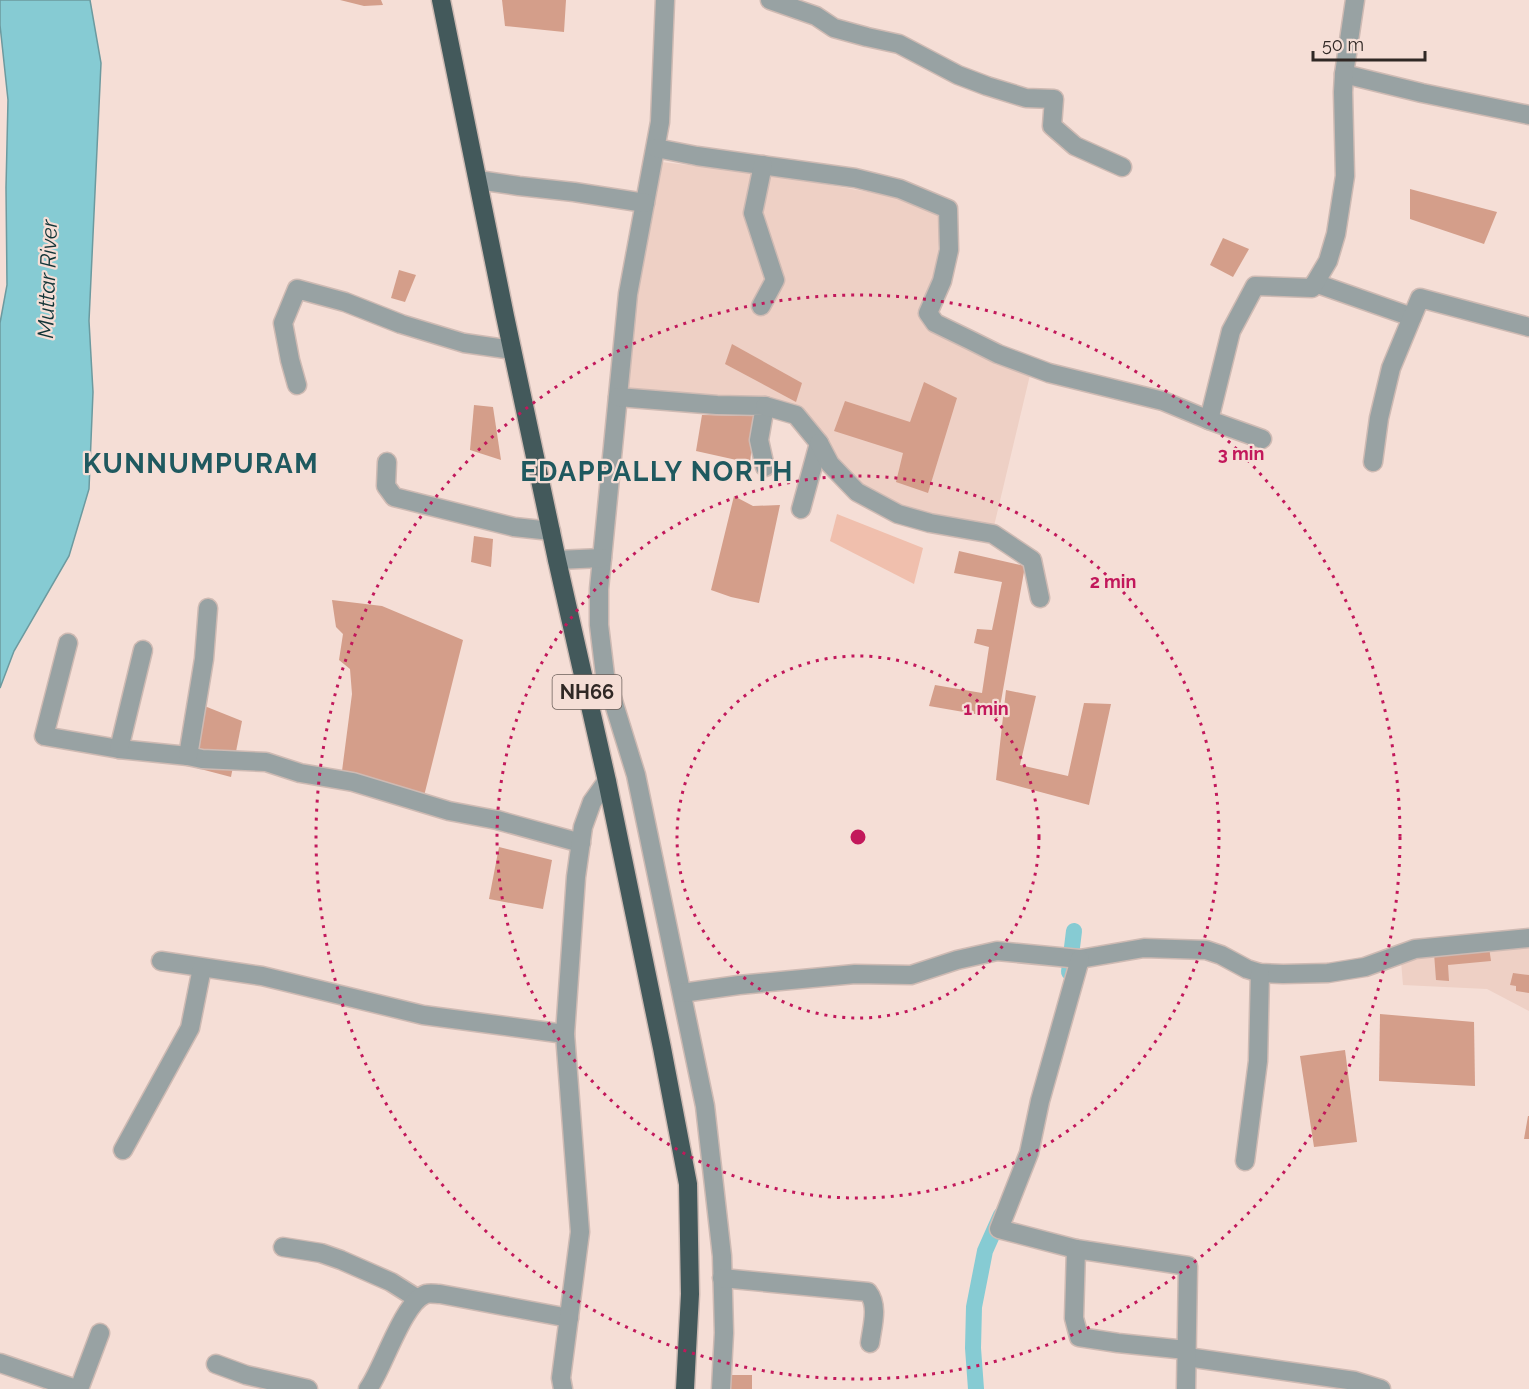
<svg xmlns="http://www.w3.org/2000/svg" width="1529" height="1389" viewBox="0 0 1529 1389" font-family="Raleway,sans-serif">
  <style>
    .built { fill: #eed0c5 }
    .green { fill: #f0bfad }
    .water { fill: #86cbd3; stroke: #6c9a9f; stroke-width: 1.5 }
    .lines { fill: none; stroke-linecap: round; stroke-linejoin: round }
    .canal { stroke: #86cbd3; stroke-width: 16 }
    .building { fill: #d49e8a }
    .minor-casing { stroke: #cebab3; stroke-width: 21 }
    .highway-casing { stroke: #cebab3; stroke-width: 21 }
    .minor { stroke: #98a2a3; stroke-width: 18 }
    .highway { stroke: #43595b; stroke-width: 18 }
    .ring { fill: none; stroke: #c2185b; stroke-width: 3; stroke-dasharray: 3 6 }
    .labels { text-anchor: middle; stroke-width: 4.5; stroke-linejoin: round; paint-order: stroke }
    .shield { fill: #f5ded6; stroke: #6b5f5a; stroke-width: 1.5 }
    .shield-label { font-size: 20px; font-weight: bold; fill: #302825 }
    .water-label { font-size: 22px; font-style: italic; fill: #113437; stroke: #f5ded6 }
    .district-label { font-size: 27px; font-weight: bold; letter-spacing: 1.5px; fill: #1f595f; stroke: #f5ded6 }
    .centre { fill: #c2185b; stroke: #f5ded6; stroke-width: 3 }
    .ring-label { font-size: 18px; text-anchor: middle; font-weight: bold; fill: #c2185b; stroke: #f5ded6; stroke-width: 4.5; stroke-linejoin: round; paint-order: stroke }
  </style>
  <rect width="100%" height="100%" fill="#f5ded6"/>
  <g class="built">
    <path d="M662 162 774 175 902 198 942 213 935 277 917 312 942 334 1030 375 994 526 902 507 861 488 835 463 798 410 625 392 636 295Z"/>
    <path d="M1529 945V1011L1487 989 1403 985 1401 961 1451 947Z"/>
  </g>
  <path class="green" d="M837 514 923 548 914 584 830 541Z"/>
  <path class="water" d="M0 0H90L101 63 89 321 93 392 89 489 69 556 14 651 0 688V323L7 285 6 188 8 100 0 25Z"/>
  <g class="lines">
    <g class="canal">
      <path d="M1069 972 1074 931"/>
      <path d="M976 1389 973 1348 974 1307 985 1251 1001 1215"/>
    </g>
  </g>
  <g class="building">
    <path d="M340 0H381L383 5 364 6Z"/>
    <path d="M502 0H566L564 32 505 26Z"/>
    <path d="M1410 189 1497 212 1484 244 1410 219Z"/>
    <path d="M1223 238 1249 249 1233 277 1210 265Z"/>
    <path d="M399 270 416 275 405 302 391 298Z"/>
    <path d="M732 344 802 383 796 402 725 364Z"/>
    <path d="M924 382 957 398 928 493 896 482 903 453 834 431 845 401 910 422Z"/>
    <path d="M474 405 493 407 501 460 470 450Z"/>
    <path d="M702 415 755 416 750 463 696 451Z"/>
    <path d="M734 496 753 506 780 505 759 603 731 597 711 590Z"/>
    <path d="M474 536 493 539 491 567 471 562Z"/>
    <path d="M959 551 1025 566 998 718 929 706 935 685 982 693 989 647 974 643 977 629 992 630 1002 582 954 573Z"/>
    <path d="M332 600 382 606 463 640 424 796 342 771 352 694 350 669 339 660 343 634 336 627Z"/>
    <path d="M1006 690 1036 696 1020 765 1068 776 1084 703 1111 704 1089 805 996 780Z"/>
    <path d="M202 705 242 721 231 777 189 766Z"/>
    <path d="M499 847 552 860 543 909 489 899Z"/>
    <path d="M1489 947 1491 961 1448 965 1449 981 1436 980 1434 953Z"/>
    <path d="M1513 973 1529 975V993L1516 991V986L1510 985Z"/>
    <path d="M1380 1014 1474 1022 1475 1086 1379 1081Z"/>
    <path d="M1345 1050 1357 1142 1314 1147 1300 1056Z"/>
    <path d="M1528 1116H1529V1139H1524Z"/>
    <rect x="730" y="1375" width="22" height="14"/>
  </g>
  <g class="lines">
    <g class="minor-casing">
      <g id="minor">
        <path d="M665 0 660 122 628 294 599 589V625L605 675 636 775 705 1106 722 1256 724 1333 721 1389"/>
        <path d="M770 0 816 16 834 28 867 37 899 44 958 75 987 86 1026 98 1054 99 1052 126 1075 146 1122 167"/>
        <path d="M1355 0 1344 74 1422 93 1529 115"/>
        <path d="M656 148 697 156 855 178 900 189 948 209 949 250 942 281 928 313 935 323 970 340 998 354 1049 373 1163 401 1209 420 1262 439"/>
        <path d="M478 180 519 186 574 192 645 203"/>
        <path d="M1315 283 1412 317"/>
        <path d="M761 306 775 280 753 213 763 165"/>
        <path d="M297 385 290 360 283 323 297 289 345 302 401 324 464 343 512 350"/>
        <path d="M618 397 717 405 765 406 759 440 765 467"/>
        <path d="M765 406 796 415 819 443 801 509"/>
        <path d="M1209 420 1231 331 1255 286 1312 288 1328 261 1336 234 1345 176 1343 92 1344 74"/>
        <path d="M819 443 830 464 857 492 898 514 930 523 993 534 1032 560 1040 598"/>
        <path d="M387 462 386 486 394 497 514 527 551 531"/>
        <path d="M1373 462 1379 418 1391 368 1420 298 1529 327"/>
        <path d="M557 560 602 558"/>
        <path d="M68 643 44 736 119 749 188 756 202 759 266 762 300 773 353 782 449 811 497 820 581 843"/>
        <path d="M119 749 143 650"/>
        <path d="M188 756 204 659 208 608"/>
        <path d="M161 961 262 976 423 1015 565 1034"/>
        <path d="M682 993 739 985 855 974 911 975 957 960 997 951 1080 959 1144 948 1206 950 1221 955 1247 969 1260 973 1283 974 1328 973 1365 967 1415 949 1529 938"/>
        <path d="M123 1150 190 1028 202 968"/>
        <path d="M1245 1161 1258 1061 1260 973"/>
        <path d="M283 1247 321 1253 341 1260 391 1282 418 1299"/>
        <path d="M1076 1249 999 1229 1029 1153 1040 1101 1080 959"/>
        <path d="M722 1278 868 1292C879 1306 872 1327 870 1343"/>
        <path d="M1187 1357 1355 1381 1381 1389"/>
        <path d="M0 1363 76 1389"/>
        <path d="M216 1364 246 1375 308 1389"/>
        <path d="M79 1389 100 1333"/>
        <path d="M368 1389C383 1369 403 1302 426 1294 430 1293 436 1294 440 1294L569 1318"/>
        <path d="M563 1389 561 1378 580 1232 565 1034 576 877 583 827 592 802 607 781"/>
        <path d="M1186 1389 1188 1266 1076 1249 1074 1318 1079 1337 1118 1343 1186 1350"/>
      </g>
    </g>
    <g class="highway-casing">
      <path id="highway" d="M441 0 505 316 557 560 607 781 662 1048 688 1184 690 1294 685 1389"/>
    </g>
    <use href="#minor" class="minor"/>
    <use href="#highway" class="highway"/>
  </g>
  <g class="ring">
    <circle cx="858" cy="837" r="181"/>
    <circle cx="858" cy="837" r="361"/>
    <circle cx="858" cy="837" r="542"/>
  </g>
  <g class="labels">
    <rect class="shield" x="552.5" y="675" width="69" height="34" rx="4.5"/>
    <g class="shield-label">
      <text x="587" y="699">NH66</text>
    </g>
    <g class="water-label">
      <text transform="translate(47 279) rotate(-88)" y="8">Muttar River</text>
    </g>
    <g class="district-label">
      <text x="201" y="473">KUNNUMPURAM</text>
      <text x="657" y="481">EDAPPALLY NORTH</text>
    </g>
  </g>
  <circle cx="858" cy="837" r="9" class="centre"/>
  <g class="ring-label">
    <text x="1241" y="460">3 min</text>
    <text x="1113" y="588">2 min</text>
    <text x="986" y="715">1 min</text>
  </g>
  <path d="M1313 51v9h112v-9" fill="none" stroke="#302825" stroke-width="3"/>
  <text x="1322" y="51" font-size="18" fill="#302825" stroke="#f5ded6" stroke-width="4.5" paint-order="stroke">50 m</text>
</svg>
